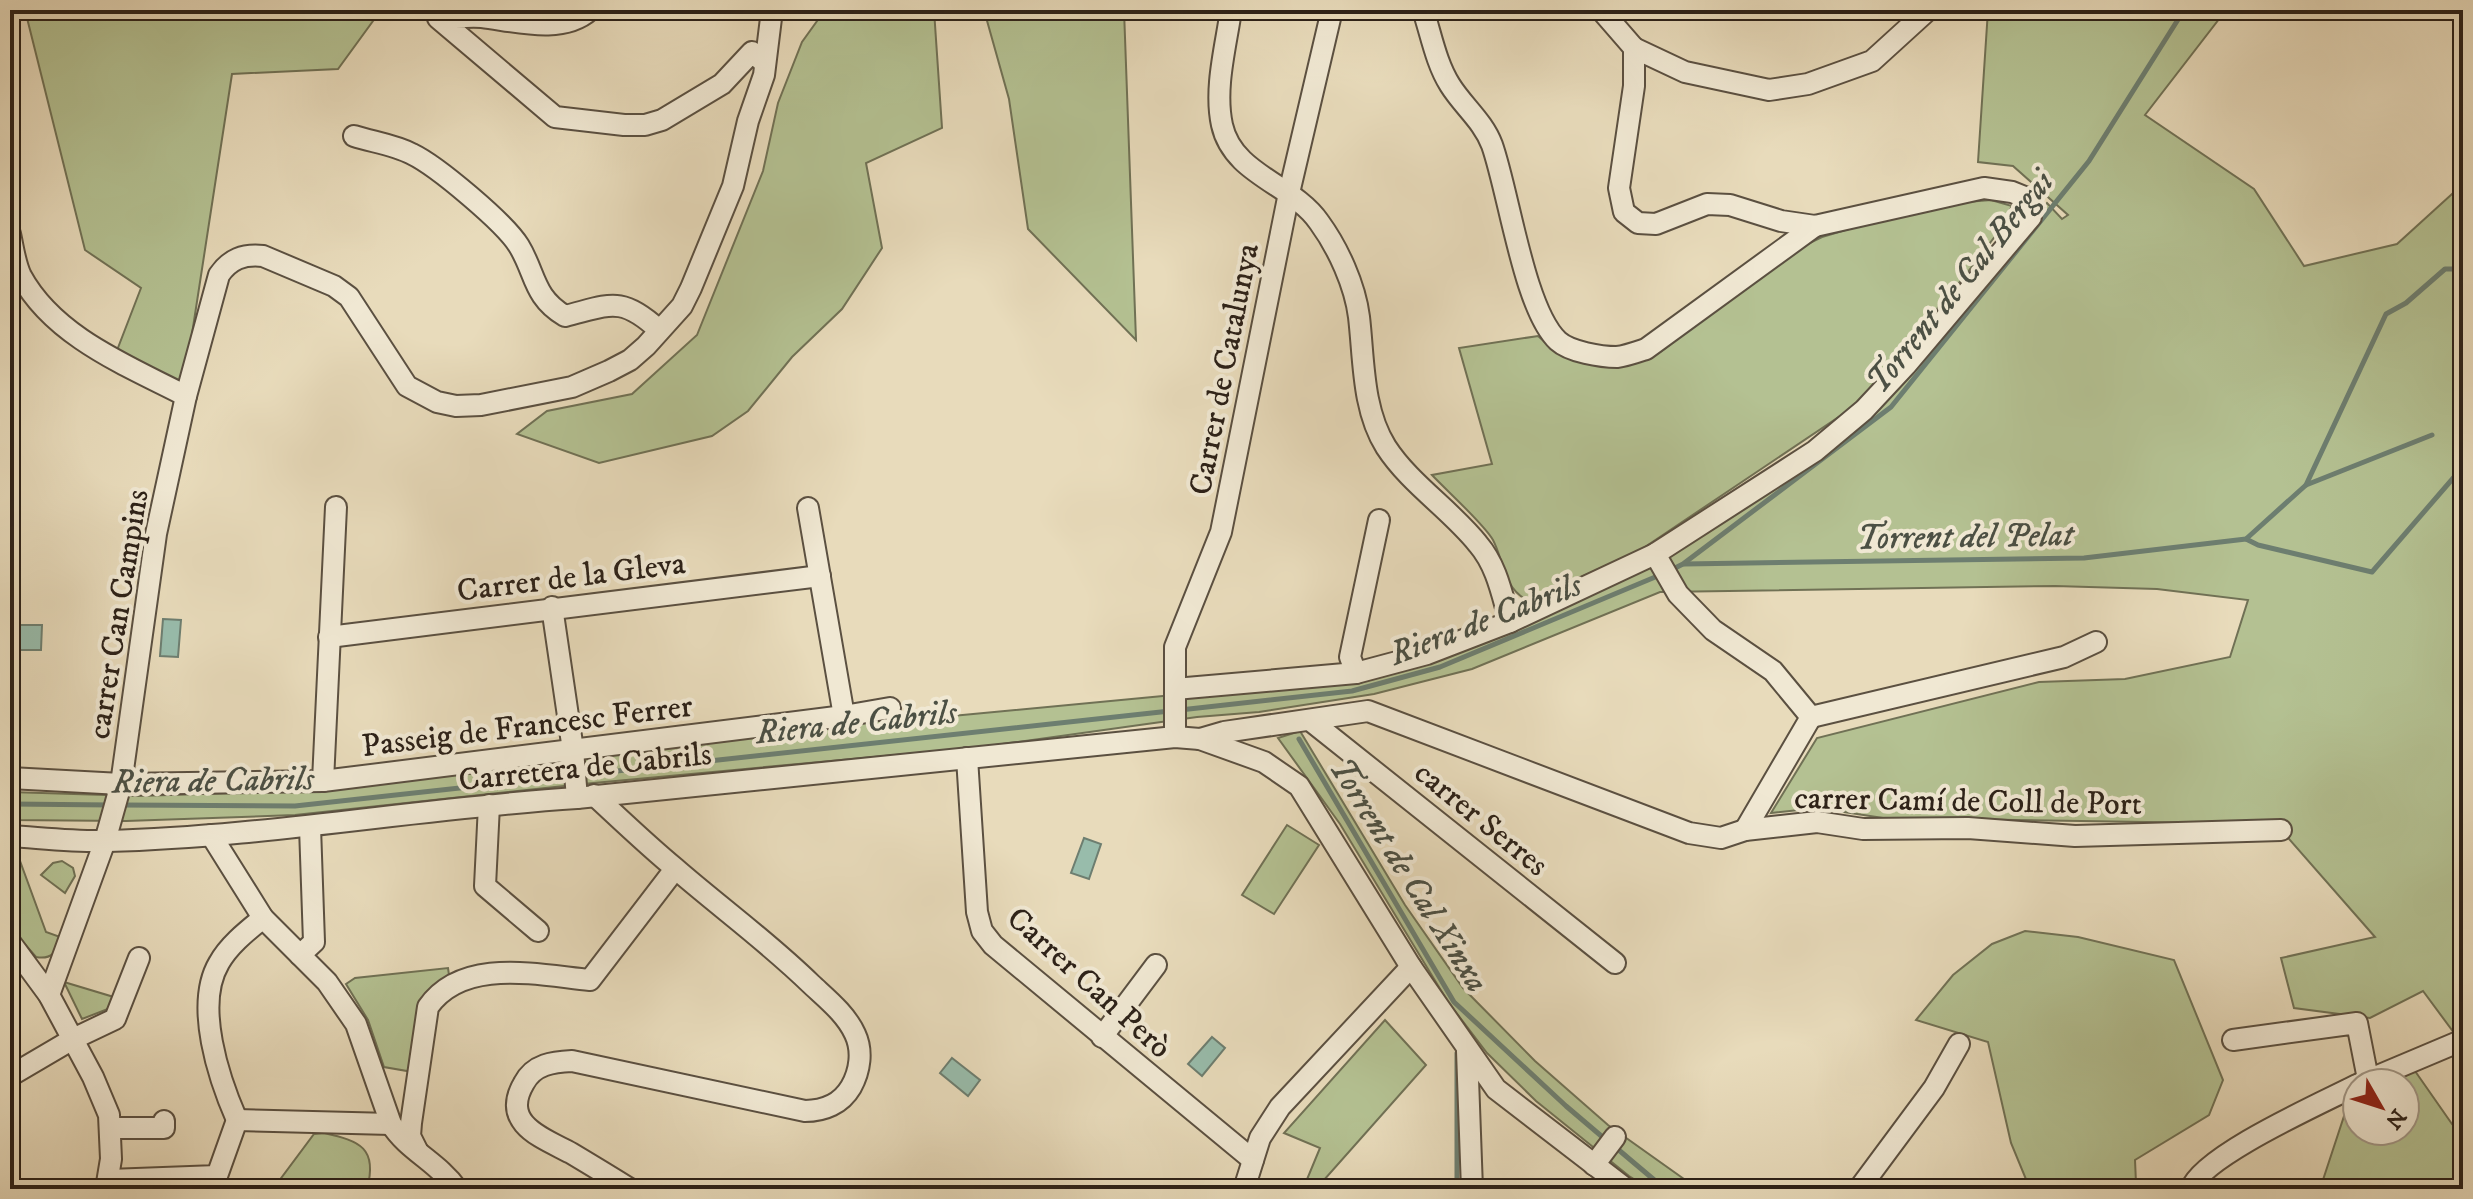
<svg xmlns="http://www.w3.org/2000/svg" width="2473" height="1199" viewBox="0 0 2473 1199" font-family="'IM FELL DW Pica',serif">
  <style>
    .green { fill: #b4c192; stroke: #707155; stroke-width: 2 }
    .water { fill: #98bcab; stroke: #6d7e70; stroke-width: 2 }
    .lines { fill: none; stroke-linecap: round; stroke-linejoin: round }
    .stream { stroke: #6d7e70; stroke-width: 5 }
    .minor-casing { stroke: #5b5041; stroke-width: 24 }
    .minor { stroke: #f0e8d3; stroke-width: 20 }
    .labels { text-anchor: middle; stroke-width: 8; stroke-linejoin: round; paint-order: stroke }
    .street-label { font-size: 32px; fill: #2c2118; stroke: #f0e8d3 }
    .water-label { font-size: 34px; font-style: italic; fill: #4c5044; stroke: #f0e8d3 }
  </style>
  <rect width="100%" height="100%" fill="#e8dbbb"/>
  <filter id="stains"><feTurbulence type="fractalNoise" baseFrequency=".0025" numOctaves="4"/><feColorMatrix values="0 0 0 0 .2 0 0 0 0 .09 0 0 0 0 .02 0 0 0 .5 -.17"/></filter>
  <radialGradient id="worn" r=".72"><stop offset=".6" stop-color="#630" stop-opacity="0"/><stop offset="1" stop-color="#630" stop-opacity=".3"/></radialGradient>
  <g class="green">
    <path d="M12 10H381L338 69 232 74 184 386 116 353 141 288 85 250 27 18Z"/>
    <path d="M825 10H934L942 128 866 163 882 248 842 309 792 357 748 411 712 436 599 463 517 434 547 411 632 394 697 335 763 171 778 103 802 42Z"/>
    <path d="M984 10H1124L1136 340 1028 229 1009 99Z"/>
    <path d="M1988 10H2226L2145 115 2254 189 2304 266 2397 244 2463 184V1045L2423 991 2370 1018 2294 1008 2281 958 2375 937 2276 824 1883 818 1818 808 1771 813 1817 738 2039 682 2125 679 2230 657 2248 600 2157 589 2055 586 1660 592 1472 669 1374 694 1259 712 1197 717 981 747 583 784 295 815 126 821 10 820V792L138 796 326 790 908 714 952 716 1163 696 1347 684 1405 667 1648 564 1902 383 2047 203 2062 219 2068 215 2013 166 1978 162Z"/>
    <path d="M1991 200 2012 206 1996 235 1964 277 1855 406 1639 551 1546 593 1525 599C1503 586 1504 561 1493 540 1484 524 1446 490 1432 475L1492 464 1459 348 1538 336 1555 351 1579 361 1619 364 1660 352 1791 252 1822 237 1930 205Z"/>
    <path d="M1300 731 1405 905 1463 988 1535 1061 1608 1125 1698 1189H1650L1629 1176 1536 1101 1487 1053 1448 1002 1340 824 1278 738Z"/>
    <path d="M1287 825 1319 845 1274 914 1242 895Z"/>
    <path d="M10 861H20L46 932 63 938C56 952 52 960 36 957L10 927Z"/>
    <path d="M62 861 73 868 75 876 65 893 41 875 53 863Z"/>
    <path d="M2025 931 2078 937 2174 960 2223 1080 2209 1115 2135 1160 2136 1183 2143 1189H2030L2011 1143 1988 1042 1916 1020 1953 975 1992 944Z"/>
    <path d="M448 968 450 982 432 990 413 1072 384 1067 368 1020 346 984 355 978Z"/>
    <path d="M64 982 117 998 113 1007 82 1019Z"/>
    <path d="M1385 1020 1426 1065 1316 1189H1303L1320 1148 1284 1133Z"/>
    <path d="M2415 1071 2452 1124 2463 1118V1189H2320L2348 1104 2357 1100V1131H2405V1083H2391Z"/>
    <path d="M324 1133C360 1141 378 1148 367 1189H273L314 1134Z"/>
  </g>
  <g class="water">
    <path d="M163 619 181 620 178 657 160 656Z"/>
    <path d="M10 625H42L41 650H10Z"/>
    <path d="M1084 838 1101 844 1089 879 1071 873Z"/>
    <path d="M1212 1037 1225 1048 1202 1076 1188 1064Z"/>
    <path d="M952 1058 980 1080 968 1096 940 1073Z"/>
  </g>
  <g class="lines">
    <g class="stream">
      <path d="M2306 485 2386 314 2406 303 2445 269H2463"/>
      <path d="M2246 539 2258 545 2372 572 2455 476 2463 472"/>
      <path d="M1684 564 2084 558 2246 539 2306 485 2432 435"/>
      <path d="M1669 571 1683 564 1891 407 2089 161 2184 10"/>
      <path d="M1180 710 1352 691 1440 667 1660 575"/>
      <path d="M1299 739 1454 1002 1566 1106 1606 1140"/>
      <path d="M580 775 1170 711"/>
      <path d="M10 804 112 805"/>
      <path d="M122 805 295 806 570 776"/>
      <path d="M1614 1146 1665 1189"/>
      <path d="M1457 1189V1053"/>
    </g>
    <g class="minor-casing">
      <g id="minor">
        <path d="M590 10C562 35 515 21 482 17 467 16 452 18 438 18L555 117 624 125H645L662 120 722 84 752 52 765 63"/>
        <path d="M1231 10C1226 46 1214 88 1222 125 1233 175 1293 184 1319 222 1338 248 1355 285 1359 317 1364 359 1362 409 1386 447 1410 484 1451 510 1478 544 1497 566 1502 595 1510 622"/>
        <path d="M1423 10C1431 34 1436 63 1450 85 1463 106 1483 121 1492 145 1509 193 1524 309 1558 341 1570 352 1601 357 1617 357 1626 356 1637 352 1646 349L1815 226"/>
        <path d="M1634 48 1685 72 1769 90 1808 84 1872 61 1928 10"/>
        <path d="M354 136C373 142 395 145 412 154 437 166 505 223 519 246 536 274 533 297 565 316 610 305 621 295 659 330"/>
        <path d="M10 234C13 247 15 264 21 276 54 337 128 366 186 396"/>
        <path d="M808 508 844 716"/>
        <path d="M1655 554 1678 594 1713 630 1773 671 1811 717 1745 830"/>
        <path d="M552 607 573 750 577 798"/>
        <path d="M329 637 820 576"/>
        <path d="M1356 673 1350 657 1379 520"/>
        <path d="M1175 689 1356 673 1427 654 1510 622 1655 554 1815 451 1864 410 1906 365 2031 217 2032 200 2012 192 1984 188 1815 226 1781 221 1730 205 1707 204 1656 224 1638 223 1624 212 1619 188 1634 86V48L1601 10"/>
        <path d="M1811 717 2064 657 2096 642"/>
        <path d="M1311 721 1615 963"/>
        <path d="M1175 737V647L1221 532 1289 193 1332 10"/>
        <path d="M1200 739 1224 732 1368 711 1689 833 1721 838 1745 830 1817 822 1863 829 1968 828 2075 836 2281 830"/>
        <path d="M967 758 977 912 982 931 993 945 1253 1160"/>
        <path d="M10 778 121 784 323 781 844 716 890 708"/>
        <path d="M323 781 336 507"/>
        <path d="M594 795C621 820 648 846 676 869 721 908 768 942 811 984 827 999 846 1014 855 1034 863 1051 860 1071 851 1087 841 1104 824 1111 805 1111L572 1061C553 1062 534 1064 524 1083 500 1124 543 1138 571 1153 591 1165 611 1177 630 1189"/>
        <path d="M489 805 485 886 538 931"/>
        <path d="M211 835 263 918 327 982 356 1024 391 1124C407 1150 439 1163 457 1189"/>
        <path d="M10 836C42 838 75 842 108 841 265 837 420 808 577 798L1175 737 1200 739 1264 762 1299 786 1411 967 1496 1089 1626 1189"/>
        <path d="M10 942 49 995 93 1077 109 1115 111 1159 106 1189"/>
        <path d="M300 955 314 942 310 827"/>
        <path d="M49 995 105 841 121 784 156 534 186 396 219 275C230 259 243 254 263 256L334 286 349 297 407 386 437 402 456 406 481 405 572 387 609 371 630 360 646 346 682 306 691 288 733 186 748 121 764 75 772 10"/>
        <path d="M1102 1037 1156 965"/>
        <path d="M2233 1040 2357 1023 2368 1079"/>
        <path d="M1467 1051 1472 1189"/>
        <path d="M10 1076 73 1039 115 1019 139 958"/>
        <path d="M2361 1083 2463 1040"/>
        <path d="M237 1120C219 1079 194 1005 219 963 229 945 247 931 263 918"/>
        <path d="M111 1128H164V1121"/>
        <path d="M417 1150 410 1136 411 1123 428 1007C463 957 538 975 590 980L675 869"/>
        <path d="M1594 1165 1615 1137"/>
        <path d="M109 1180 217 1176 237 1120 391 1124"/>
        <path d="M1244 1189 1260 1138 1280 1107 1411 967"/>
        <path d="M1859 1189 1934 1088 1959 1044"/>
        <path d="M2191 1189C2202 1156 2322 1103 2357 1085"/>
      </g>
    </g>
    <use href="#minor" class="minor"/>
  </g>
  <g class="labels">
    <g class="street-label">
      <text transform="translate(1223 369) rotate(-79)" y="11">Carrer de Catalunya</text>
      <text transform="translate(571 576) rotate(-7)" y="11">Carrer de la Gleva</text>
      <text transform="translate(117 614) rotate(-81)" y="11">carrer Can Campins</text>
      <text transform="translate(527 725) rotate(-7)" y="11">Passeig de Francesc Ferrer</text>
      <text transform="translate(585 766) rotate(-6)" y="11">Carretera de Cabrils</text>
      <text transform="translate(1968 800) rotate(1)" y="11">carrer Camí de Coll de Port</text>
      <text transform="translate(1482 818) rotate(39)" y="11">carrer Serres</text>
      <text transform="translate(1090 982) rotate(42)" y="11">Carrer Can Però</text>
    </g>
    <g class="water-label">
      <text transform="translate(1959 281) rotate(-51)" y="12">Torrent de Cal Bergai</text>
      <text transform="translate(1965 535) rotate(-1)" y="12">Torrent del Pelat</text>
      <text transform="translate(1485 618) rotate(-21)" y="12">Riera de Cabrils</text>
      <text transform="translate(856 721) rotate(-6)" y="12">Riera de Cabrils</text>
      <text transform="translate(213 779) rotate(-1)" y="12">Riera de Cabrils</text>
      <text transform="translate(1410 874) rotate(58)" y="12">Torrent de Cal Xinxa</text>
    </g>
  </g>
  <rect width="2473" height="1199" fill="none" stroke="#e8dbbb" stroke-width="40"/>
  <rect x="12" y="12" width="2449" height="1175" fill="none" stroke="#2c2118" stroke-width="4"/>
  <rect x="20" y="20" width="2433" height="1159" fill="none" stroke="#2c2118" stroke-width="2"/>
  <g transform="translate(2381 1107) rotate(129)"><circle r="38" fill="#f0e8d3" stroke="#a29888" stroke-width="2"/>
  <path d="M0-6L14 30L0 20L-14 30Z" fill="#8f2418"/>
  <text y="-12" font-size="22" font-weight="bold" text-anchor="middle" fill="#2c2118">N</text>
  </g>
  <rect width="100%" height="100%" filter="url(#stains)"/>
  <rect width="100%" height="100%" fill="url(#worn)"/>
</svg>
